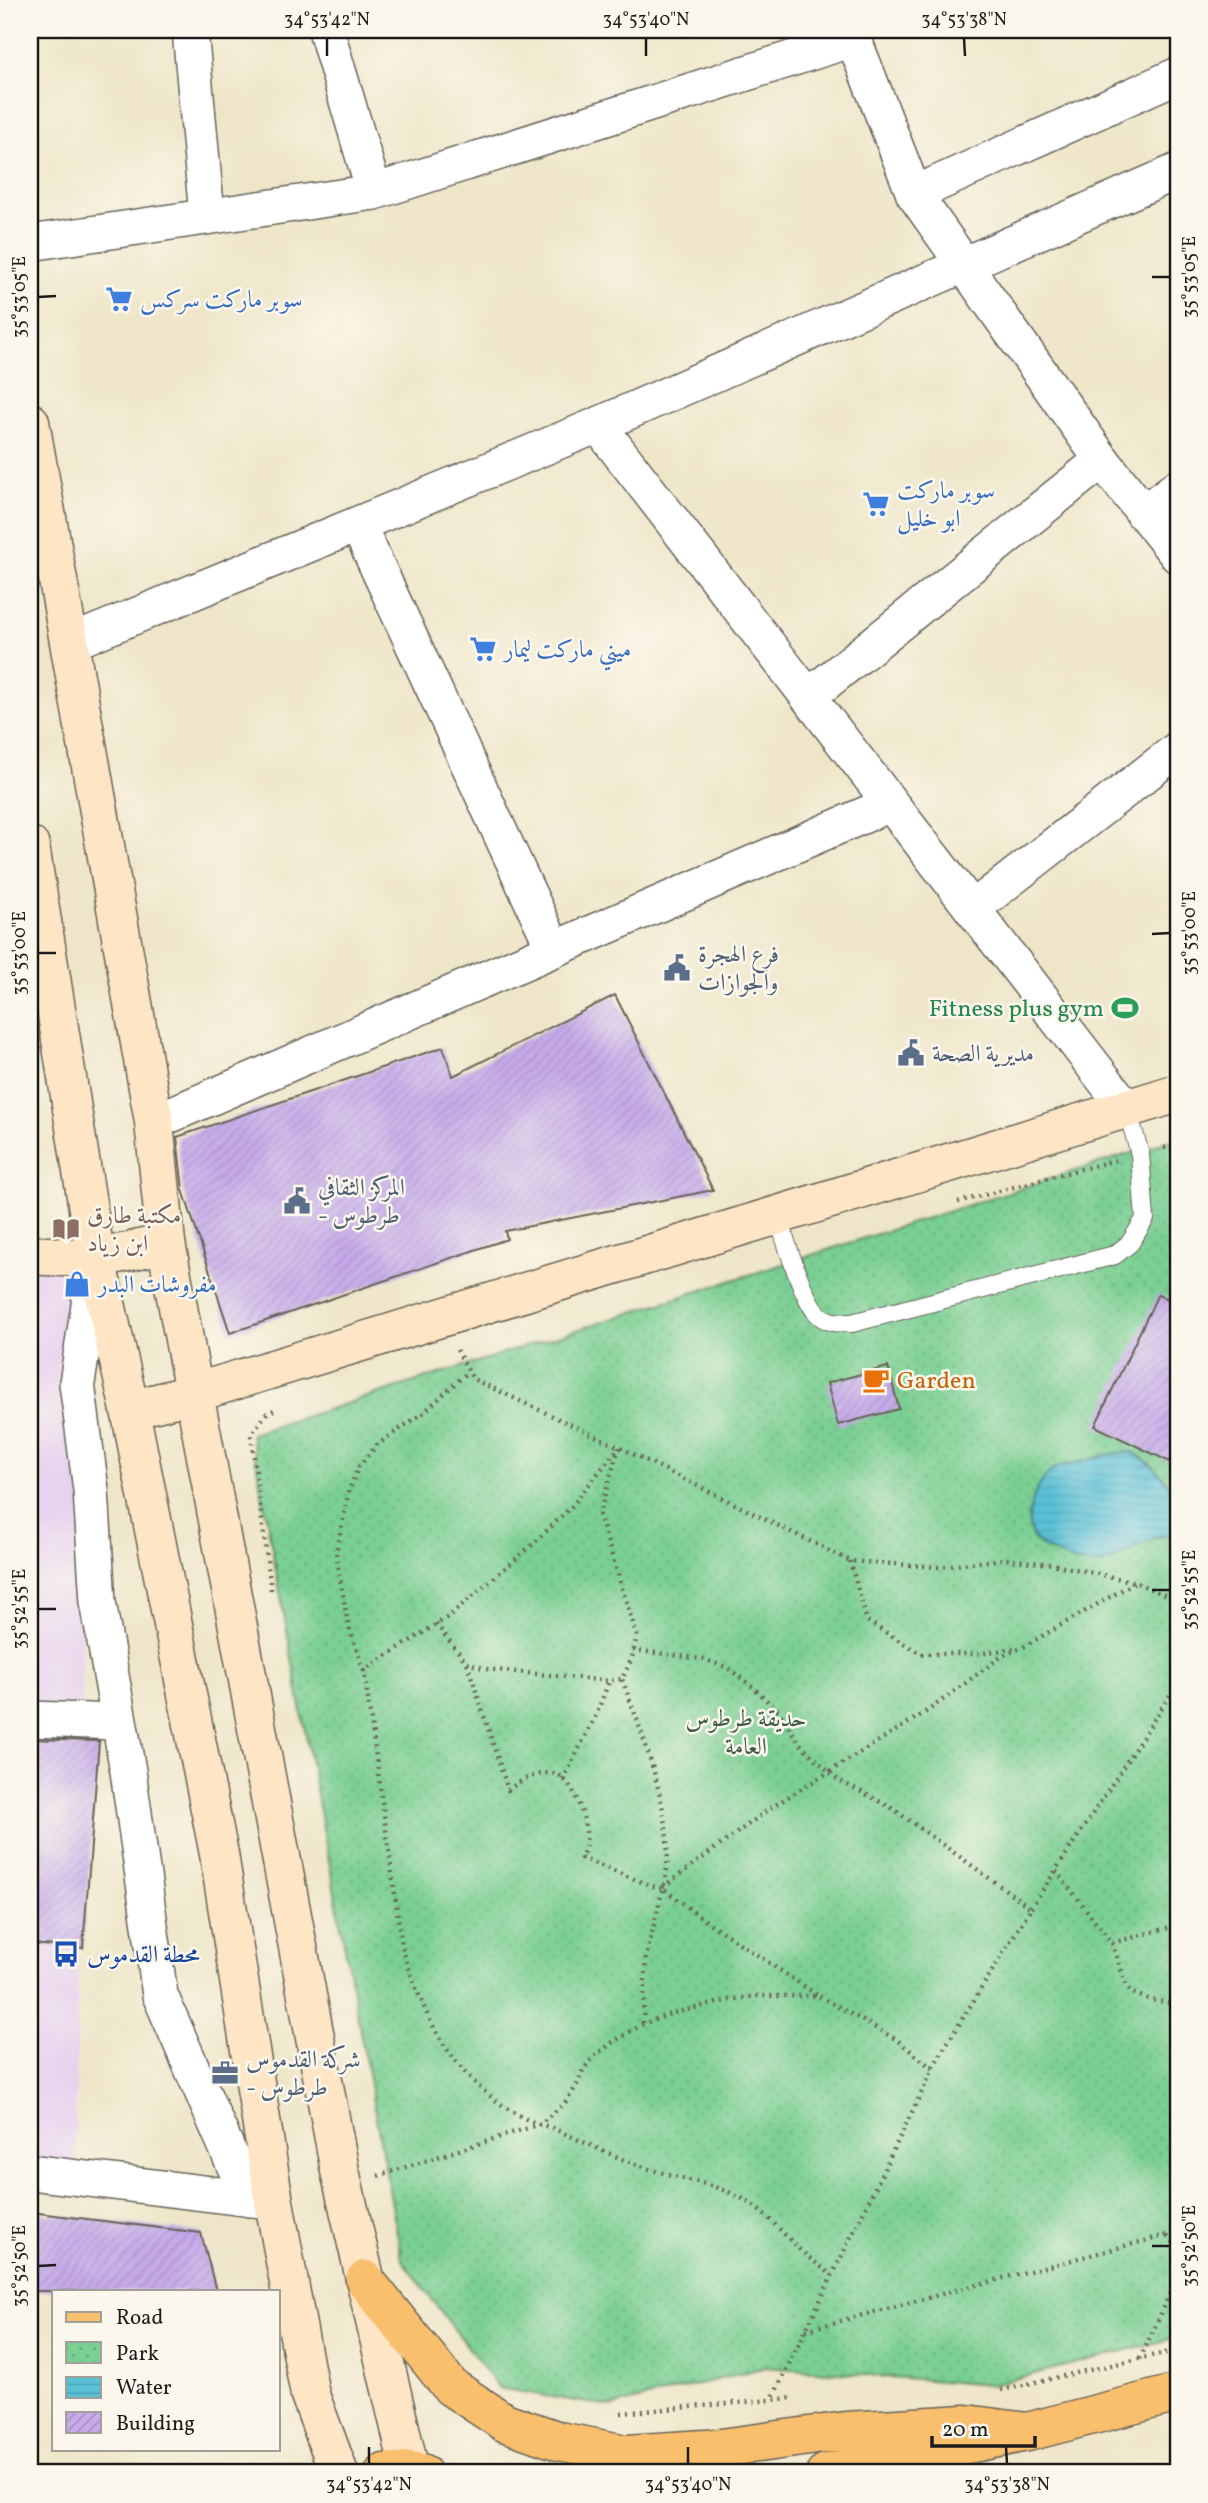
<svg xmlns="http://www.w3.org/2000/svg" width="1208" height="2503" viewBox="0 0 1208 2503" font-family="Vollkorn,Amiri,serif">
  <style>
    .built { fill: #e7d2ef }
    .park { fill: url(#park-dots); stroke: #4b7658; stroke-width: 2 }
    .water { fill: url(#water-rules); stroke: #3b6e7a; stroke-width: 2 }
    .building { fill: url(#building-hatch) }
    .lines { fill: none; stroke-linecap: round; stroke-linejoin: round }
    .lane-casing { stroke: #666359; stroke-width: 20 }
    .street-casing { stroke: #666359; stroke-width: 38 }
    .secondary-casing { stroke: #666359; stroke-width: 41 }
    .primary-casing { stroke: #666359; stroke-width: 41 }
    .path { stroke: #666359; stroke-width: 4.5; stroke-dasharray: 2 5; stroke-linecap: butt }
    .lane { stroke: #fff; stroke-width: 18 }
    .street { stroke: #fff; stroke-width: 35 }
    .secondary { stroke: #fde5c5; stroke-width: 38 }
    .primary { stroke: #f9bf6d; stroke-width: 38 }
    .ticks { fill: none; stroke: #1c1c1c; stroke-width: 2.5 }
    .labels { text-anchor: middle; stroke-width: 5; stroke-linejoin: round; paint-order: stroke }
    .shop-label { font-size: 24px; fill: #366cbe; stroke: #fbf7ec; text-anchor: start }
    .service-label { font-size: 24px; fill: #4e5e75; stroke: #fbf7ec; text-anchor: start }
    .leisure-label { font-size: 24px; fill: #27864d; stroke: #fbf7ec; text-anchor: end }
    .education-label { font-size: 24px; fill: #785e54; stroke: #fbf7ec; text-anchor: start }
    .food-label { font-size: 24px; fill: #c56008; stroke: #fbf7ec; text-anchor: start }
    .park-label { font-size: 24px; fill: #3d5b46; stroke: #fbf7ec }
    .transit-label { font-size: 24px; fill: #164399; stroke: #fbf7ec; text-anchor: start }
    .neatline { fill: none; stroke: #1c1c1c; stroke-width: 2.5 }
    .ticks-label { font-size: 18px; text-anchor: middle; fill: #1c1c1c }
  </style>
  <defs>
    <pattern id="park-dots" width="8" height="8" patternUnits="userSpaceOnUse" patternTransform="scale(1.75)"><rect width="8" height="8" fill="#7acf93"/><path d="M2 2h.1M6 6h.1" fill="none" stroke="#69b17e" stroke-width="1.8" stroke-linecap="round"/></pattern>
    <pattern id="water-rules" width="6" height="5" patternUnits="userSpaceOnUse" patternTransform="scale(1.75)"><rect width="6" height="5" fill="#5ac1d7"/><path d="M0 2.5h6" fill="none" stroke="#4ea5b8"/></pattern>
    <pattern id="building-hatch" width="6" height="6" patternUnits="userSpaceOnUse" patternTransform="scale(1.75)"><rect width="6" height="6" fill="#c6aaea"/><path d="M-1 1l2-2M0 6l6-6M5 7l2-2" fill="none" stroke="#aa92c8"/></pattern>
  </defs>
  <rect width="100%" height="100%" fill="#fbf7ec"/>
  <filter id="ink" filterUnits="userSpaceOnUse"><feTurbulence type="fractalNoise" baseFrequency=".0143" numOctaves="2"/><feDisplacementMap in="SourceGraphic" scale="14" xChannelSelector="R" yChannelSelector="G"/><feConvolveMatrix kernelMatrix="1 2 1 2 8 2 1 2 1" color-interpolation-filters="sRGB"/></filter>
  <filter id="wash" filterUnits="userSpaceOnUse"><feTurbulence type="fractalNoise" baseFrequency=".00686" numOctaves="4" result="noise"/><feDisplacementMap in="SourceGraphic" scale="28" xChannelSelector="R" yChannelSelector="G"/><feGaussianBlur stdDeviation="1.57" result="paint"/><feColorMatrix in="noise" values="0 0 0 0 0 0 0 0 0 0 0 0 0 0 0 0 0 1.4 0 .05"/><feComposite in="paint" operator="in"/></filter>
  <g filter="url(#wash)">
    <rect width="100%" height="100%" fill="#efe6c9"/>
    <path class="built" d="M30 1267 82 1272 85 1483 75 2177 30 2172Z"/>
    <path class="park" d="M1178 1138V2337L991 2385 765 2367 612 2407 499 2388 402 2260 251 1434Z"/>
    <path class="water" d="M1132 1452C1153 1463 1173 1483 1178 1507 1180 1516 1178 1527 1178 1535 1143 1531 1121 1568 1089 1564 1075 1563 1044 1550 1035 1540 1020 1521 1036 1481 1054 1469 1060 1465 1068 1465 1075 1463 1095 1458 1111 1452 1132 1452Z"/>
    <g id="blocks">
      <g class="building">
        <path d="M615 995 713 1190 505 1231 507 1239 230 1333 183 1190 177 1137 443 1047 453 1076Z"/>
        <path d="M1158 1294 1178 1304V1466L1095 1426Z"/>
        <path d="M888 1367 899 1409 838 1425 827 1383Z"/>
        <path d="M30 1739 99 1741 83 1948 30 1944Z"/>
        <path d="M30 2212 201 2233 216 2291H30Z"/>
      </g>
    </g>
  </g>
  <g filter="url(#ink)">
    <use href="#blocks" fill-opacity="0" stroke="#666359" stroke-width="2"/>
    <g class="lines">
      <g class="lane-casing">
        <path id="lane" d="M778 1217C785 1238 802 1297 817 1313 826 1323 839 1323 852 1323L1115 1255 1130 1243 1145 1219 1140 1154 1127 1109"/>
      </g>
      <g class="street-casing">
        <g id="street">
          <path d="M190 30 207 216"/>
          <path d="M326 30 374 192"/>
          <path d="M850 30 914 194 1102 460 1178 556"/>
          <path d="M914 194 1178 75"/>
          <path d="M30 243 374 192 853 39"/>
          <path d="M598 425 1127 1109"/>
          <path d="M1143 513 1178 487"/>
          <path d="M358 525 554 949"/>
          <path d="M70 643 598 425 1178 171"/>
          <path d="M808 697 1102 460"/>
          <path d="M972 909 1178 749"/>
          <path d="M154 1122 890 804"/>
          <path d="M95 1266 77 1383 91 1490 98 1602 128 1771 160 1995 249 2199"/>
          <path d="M30 1719 119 1722"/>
          <path d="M30 2172 269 2201"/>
        </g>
      </g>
      <g class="secondary-casing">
        <g id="secondary">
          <path d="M30 422 154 1122 166 1243 340 2171 410 2471"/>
          <path d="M30 846 96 1259 130 1410 219 1854 274 2202 310 2395 339 2473"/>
          <path d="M30 1255 96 1259 166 1243"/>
          <path d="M130 1410 194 1393 1178 1093"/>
        </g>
      </g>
      <g class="primary-casing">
        <g id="primary">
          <path d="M365 2280 451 2387 504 2422 559 2441 626 2454 721 2448 846 2431 966 2424 1027 2432"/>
          <path d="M384 2473 410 2471 422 2473"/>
          <path d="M826 2473 1027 2432 1178 2393"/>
        </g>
      </g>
      <g class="path">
        <path d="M1164 1148 1172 1147 1178 1179"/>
        <path d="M958 1202 1115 1160"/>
        <path d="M457 1350 473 1379 619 1447 850 1561 939 1567 1004 1559 1052 1564 1135 1582 1178 1601"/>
        <path d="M850 1561 867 1621 921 1654H978L1015 1648"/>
        <path d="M271 1590 251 1434 267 1413 277 1409"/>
        <path d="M436 1624 467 1663 486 1669 609 1681 622 1679 632 1658 637 1636 599 1514 619 1447 571 1507 533 1544 448 1617 429 1629 364 1670 348 1625 336 1553 349 1490 359 1466 377 1445 423 1413 469 1371"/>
        <path d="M633 1650 703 1659 728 1668 753 1687 779 1712 800 1744 838 1780 889 1806 1031 1908 932 2068"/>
        <path d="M467 1663 508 1790C519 1781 545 1767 560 1776 576 1786 588 1824 586 1842 586 1848 583 1853 581 1858L652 1886 663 1888C681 1832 642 1733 622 1679"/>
        <path d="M364 1670 402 1946C424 2019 453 2081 524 2118 533 2123 544 2125 554 2129 587 2143 618 2159 652 2170 682 2179 716 2184 743 2199 765 2212 781 2231 799 2249 809 2258 821 2267 832 2275"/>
        <path d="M563 1780 597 1713 609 1681"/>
        <path d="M1056 1871 1112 1943 1127 1987 1132 1993 1151 2000 1178 2004"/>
        <path d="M663 1887 772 1807 929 1710 1002 1656 1023 1647 1134 1583"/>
        <path d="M1031 1908 1178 1683"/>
        <path d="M1112 1943 1178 1925"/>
        <path d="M643 2023 646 1957 663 1888 703 1919 819 1996"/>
        <path d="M378 2176 540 2124 565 2103 577 2085 583 2070 594 2056 613 2042 643 2024 670 2014 729 2000 757 1996H819L897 2040 933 2069 772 2399"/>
        <path d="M1167 2236 1178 2246"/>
        <path d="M806 2330 1178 2232"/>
        <path d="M1140 2359 1178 2277"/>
        <path d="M1001 2390 1178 2350"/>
        <path d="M621 2413 793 2398"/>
      </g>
      <use href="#lane" class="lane"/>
      <use href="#street" class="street"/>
      <use href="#secondary" class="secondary"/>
      <use href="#primary" class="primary"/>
    </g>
  </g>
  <path class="ticks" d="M327 38V56M646 38V56M964 38 965 56M1152 277H1170M38 297 56 296M1152 934 1170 933M38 953H56M1152 1590H1170M38 1609H56M1152 2246H1170M38 2266 56 2265M369 2447V2464M688 2447V2464M1006 2447 1007 2464"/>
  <defs>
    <g id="supermarket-bare" transform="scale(2.1)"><path d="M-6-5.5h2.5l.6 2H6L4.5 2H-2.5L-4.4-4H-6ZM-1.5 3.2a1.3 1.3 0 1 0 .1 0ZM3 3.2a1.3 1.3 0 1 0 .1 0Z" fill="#3f7fe0" stroke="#fbf7ec" stroke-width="2.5" paint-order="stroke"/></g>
    <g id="civic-bare" transform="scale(2.1)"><path d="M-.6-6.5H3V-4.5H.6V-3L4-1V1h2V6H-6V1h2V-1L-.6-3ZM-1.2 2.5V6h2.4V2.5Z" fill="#5c6f8a" stroke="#fbf7ec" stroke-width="2.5" paint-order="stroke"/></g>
    <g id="stadium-bare" transform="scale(2.1)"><path d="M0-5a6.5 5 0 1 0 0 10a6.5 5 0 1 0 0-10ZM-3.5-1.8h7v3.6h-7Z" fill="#2e9e5b" stroke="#fbf7ec" stroke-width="2.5" paint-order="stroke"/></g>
    <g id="library-bare" transform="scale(2.1)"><path d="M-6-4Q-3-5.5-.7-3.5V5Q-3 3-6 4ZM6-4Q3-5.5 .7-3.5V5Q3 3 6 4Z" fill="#8d6e63" stroke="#fbf7ec" stroke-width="2.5" paint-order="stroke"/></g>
    <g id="shop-bare" transform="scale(2.1)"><path d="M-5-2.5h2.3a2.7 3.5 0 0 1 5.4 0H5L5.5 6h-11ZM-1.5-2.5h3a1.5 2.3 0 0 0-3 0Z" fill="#3f7fe0" stroke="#fbf7ec" stroke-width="2.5" paint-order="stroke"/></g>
    <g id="cafe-bare" transform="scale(2.1)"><path d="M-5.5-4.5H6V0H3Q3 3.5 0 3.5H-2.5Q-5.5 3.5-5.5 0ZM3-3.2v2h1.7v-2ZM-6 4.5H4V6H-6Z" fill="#e8710a" stroke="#fbf7ec" stroke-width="2.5" paint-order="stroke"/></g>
    <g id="bus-bare" transform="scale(2.1)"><path d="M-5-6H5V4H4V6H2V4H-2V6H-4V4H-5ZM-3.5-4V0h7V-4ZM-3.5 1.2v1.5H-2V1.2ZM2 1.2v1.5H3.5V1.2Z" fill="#1a4fb4" stroke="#fbf7ec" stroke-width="2.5" paint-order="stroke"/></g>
    <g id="office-bare" transform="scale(2.1)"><path d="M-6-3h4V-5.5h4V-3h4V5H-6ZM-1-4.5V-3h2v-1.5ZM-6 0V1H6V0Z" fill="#5c6f8a" stroke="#fbf7ec" stroke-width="2.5" paint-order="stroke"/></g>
  </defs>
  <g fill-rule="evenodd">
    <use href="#supermarket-bare" x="119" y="299"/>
    <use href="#supermarket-bare" x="876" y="504"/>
    <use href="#supermarket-bare" x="483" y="649"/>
    <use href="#civic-bare" x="677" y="968"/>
    <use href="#stadium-bare" x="1125" y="1008"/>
    <use href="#civic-bare" x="911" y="1053"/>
    <use href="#civic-bare" x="297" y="1201"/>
    <use href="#library-bare" x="66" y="1229"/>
    <use href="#shop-bare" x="77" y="1284"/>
    <use href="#cafe-bare" x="876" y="1380"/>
    <use href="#bus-bare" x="66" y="1954"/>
    <use href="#office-bare" x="225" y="2073"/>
  </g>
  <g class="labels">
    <g class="shop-label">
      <text x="140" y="307">سوبر ماركت سركس</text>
      <text x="897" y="498">سوبر ماركت<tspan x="897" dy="28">ابو خليل</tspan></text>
      <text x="504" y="657">ميني ماركت ليمار</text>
      <text x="98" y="1292">مفروشات البدر</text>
    </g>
    <g class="service-label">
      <text x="698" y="962">فرع الهجرة<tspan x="698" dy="28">والجوازات</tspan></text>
      <text x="932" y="1061">مديرية الصحة</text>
      <text x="318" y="1195">المركز الثقافي<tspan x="318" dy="28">- طرطوس</tspan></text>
      <text x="246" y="2067">شركة القدموس<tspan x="246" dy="28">- طرطوس</tspan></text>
    </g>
    <g class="leisure-label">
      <text x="1104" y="1016">Fitness plus gym</text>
    </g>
    <g class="education-label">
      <text x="87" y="1223">مكتبة طارق<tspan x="87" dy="28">ابن زياد</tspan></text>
    </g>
    <g class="food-label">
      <text x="897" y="1388">Garden</text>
    </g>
    <g class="park-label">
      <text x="746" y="1726">حديقة طرطوس<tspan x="746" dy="28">العامة</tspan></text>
    </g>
    <g class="transit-label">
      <text x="87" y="1962">محطة القدموس</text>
    </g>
  </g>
  <rect width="1208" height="2503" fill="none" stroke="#fbf7ec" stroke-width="77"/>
  <rect x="52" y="2290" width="228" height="161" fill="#fbf7ec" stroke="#a29f99" stroke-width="2"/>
  <rect x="66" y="2312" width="35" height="10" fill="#f9bf6d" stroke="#a29f99" stroke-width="2"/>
  <text x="116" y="2324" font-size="21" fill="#1c1c1c">Road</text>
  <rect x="66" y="2342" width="35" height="21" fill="url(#park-dots)" stroke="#a29f99" stroke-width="2"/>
  <text x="116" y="2360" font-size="21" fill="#1c1c1c">Park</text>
  <rect x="66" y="2377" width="35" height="21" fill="url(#water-rules)" stroke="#a29f99" stroke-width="2"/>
  <text x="116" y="2394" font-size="21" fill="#1c1c1c">Water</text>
  <rect x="66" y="2412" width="35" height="21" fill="url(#building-hatch)" stroke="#a29f99" stroke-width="2"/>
  <text x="116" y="2430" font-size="21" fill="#1c1c1c">Building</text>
  <path d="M932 2436v10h103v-10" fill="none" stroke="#1c1c1c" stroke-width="3.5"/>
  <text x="942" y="2436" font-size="21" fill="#1c1c1c" stroke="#fbf7ec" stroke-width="5" paint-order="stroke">20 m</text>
  <rect x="38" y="38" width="1132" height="2426" class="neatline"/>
  <g class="ticks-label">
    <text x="327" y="25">34°53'42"N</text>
    <text x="646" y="25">34°53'40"N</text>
    <text x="964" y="25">34°53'38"N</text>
    <text transform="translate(1189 277) rotate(-90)" y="6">35°53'05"E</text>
    <text transform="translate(19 297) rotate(-90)" y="6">35°53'05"E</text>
    <text transform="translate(1189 933) rotate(-90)" y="6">35°53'00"E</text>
    <text transform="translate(19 953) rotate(-90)" y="6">35°53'00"E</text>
    <text transform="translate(1189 1590) rotate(-90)" y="6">35°52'55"E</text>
    <text transform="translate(19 1609) rotate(-90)" y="6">35°52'55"E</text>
    <text transform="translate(1189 2246) rotate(-90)" y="6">35°52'50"E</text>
    <text transform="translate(19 2266) rotate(-90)" y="6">35°52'50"E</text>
    <text x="369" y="2490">34°53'42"N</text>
    <text x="688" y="2490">34°53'40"N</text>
    <text x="1007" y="2490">34°53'38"N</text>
  </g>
</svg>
